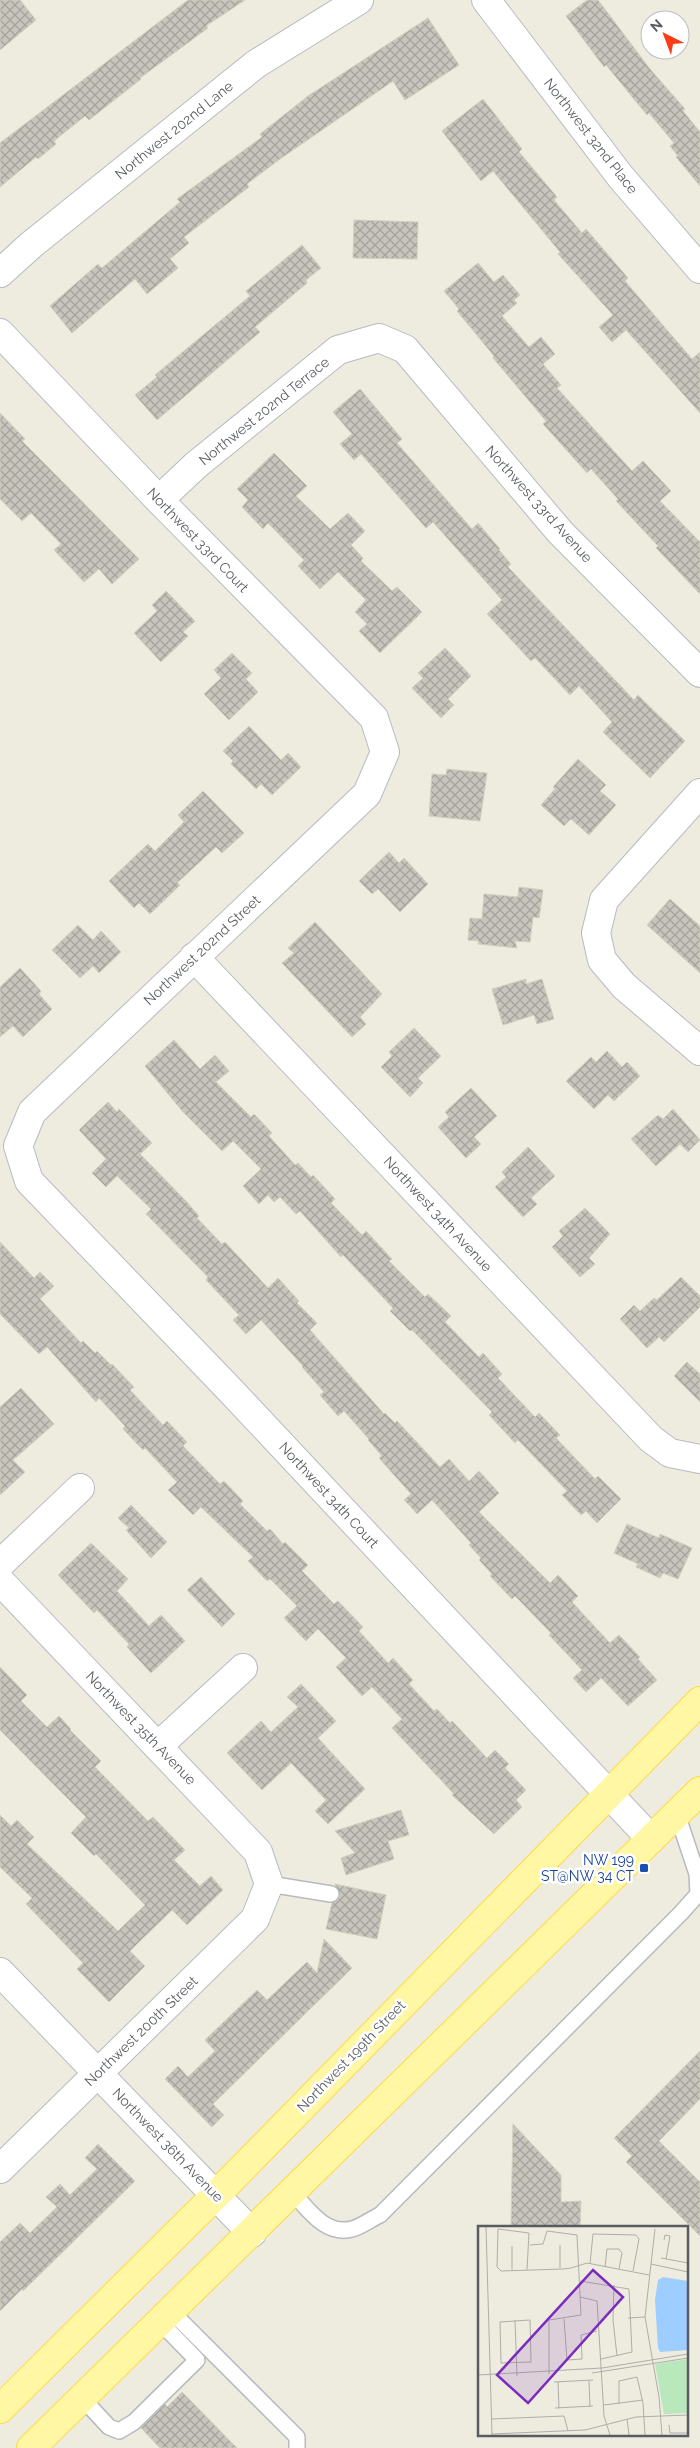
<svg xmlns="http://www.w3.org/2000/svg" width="700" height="2448" viewBox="0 0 700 2448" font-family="Raleway,sans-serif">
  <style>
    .building { fill: url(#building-cross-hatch); stroke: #d3cebd }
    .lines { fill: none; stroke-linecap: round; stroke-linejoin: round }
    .service-casing { stroke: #b8bac0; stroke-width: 18 }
    .minor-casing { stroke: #b8bac0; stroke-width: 30 }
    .primary-casing { stroke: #ffda47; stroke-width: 30 }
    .service { stroke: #fff; stroke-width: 15 }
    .minor { stroke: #fff; stroke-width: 28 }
    .primary { stroke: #fff7a3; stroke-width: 28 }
    .transit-dot { fill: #1a4fb4; stroke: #fff; stroke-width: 2 }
    .labels { text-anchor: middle; stroke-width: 5; stroke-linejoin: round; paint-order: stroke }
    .street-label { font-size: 14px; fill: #585c62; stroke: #fff }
    .transit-label { font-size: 14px; fill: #164399; stroke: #fff; text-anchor: end }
    .inset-road { fill: none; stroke: #aeaea9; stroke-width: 1 }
    .view { fill: #7b2cbf; fill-opacity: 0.15; stroke: #7b2cbf; stroke-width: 2.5 }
    .inset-edge { fill: none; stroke: #585c62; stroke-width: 2.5 }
  </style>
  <defs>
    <pattern id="building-cross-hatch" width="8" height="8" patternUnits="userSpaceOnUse" patternTransform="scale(1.25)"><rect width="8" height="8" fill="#c8c5bd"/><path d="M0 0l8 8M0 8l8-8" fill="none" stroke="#a5a39d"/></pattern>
  </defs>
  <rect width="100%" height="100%" fill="#eeecdf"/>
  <g class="building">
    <path d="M0 0H20L36 20 0 50Z"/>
    <path d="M188 0H245L206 26 208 28 140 78 141 79 89 120 85 116 54 141 56 144 38 159 36 157 0 187V143Z"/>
    <path d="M587 0H598L650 69 685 109 683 111 700 132V186L676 157 678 156 670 146 674 143 649 113 647 115 606 65 604 67 566 16Z"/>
    <path d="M428 18 459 65 405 100 393 81 280 159 247 184 249 187 184 237 189 243 170 259 178 268 147 294 135 279 72 333 50 306 98 264 102 268 180 202 177 199 262 137 260 134 308 96Z"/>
    <path d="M483 99 522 149 519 152 557 197 554 200 582 233 586 229 628 278 625 281 692 359 700 352V413L626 330 612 342 599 327 613 315 558 254 560 252 493 171 481 181 442 131Z"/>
    <path d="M354 220 418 222 417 259 353 258Z"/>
    <path d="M302 245 321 268 306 280 307 283 255 327 260 332 157 420 135 395 157 377 155 375 250 296 246 291Z"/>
    <path d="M478 263 494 282 503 275 520 295 514 300 517 303 502 316 529 347 541 337 555 354 543 364 561 385 557 388 632 471 643 461 671 491 660 501 700 542V594L656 548 658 546 616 501 618 499 591 469 587 473 543 424 546 421 493 358 494 356 457 311 459 309 444 291Z"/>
    <path d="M360 389 402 439 397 443 472 529 478 523 500 549 499 550 511 564 508 567 634 700 638 695 685 741 650 778 603 732 612 722 579 686 570 695 535 658 531 661 487 614 502 600 433 522 426 528 361 454 354 460 340 444 352 434 333 412Z"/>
    <path d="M0 413 25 439 22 441 139 559 112 584 99 569 84 582 54 550 61 544 31 513 22 521 0 499Z"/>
    <path d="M274 453 307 486 296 496 330 529 348 513 365 531 351 545 363 558 361 561 392 591 397 587 422 612 380 653 359 631 367 624 355 612 366 600 338 572 320 589 298 566 304 560 268 523 263 529 242 507 248 500 237 489Z"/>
    <path d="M166 591 195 621 183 632 188 636 161 662 134 633 157 611 152 605Z"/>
    <path d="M445 648 471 676 448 699 454 705 441 718 412 688 423 678 418 673Z"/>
    <path d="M232 653 252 673 246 679 258 692 229 720 204 694 221 678 214 670Z"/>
    <path d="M249 726 281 760 288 753 301 767 272 795 261 784 256 789 231 764 233 761 223 751Z"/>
    <path d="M578 759 606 785 600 791 616 805 589 835 571 819 564 826 541 805 555 789 553 787Z"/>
    <path d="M447 769 487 773 480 821 429 816 432 774 446 775Z"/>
    <path d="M203 791 244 833 222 853 216 847 177 883 180 885 150 914 139 903 134 908 109 881 148 844 155 851 184 822 178 815Z"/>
    <path d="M389 852 399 863 404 858 428 884 400 912 378 889 372 894 359 881Z"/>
    <path d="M519 887 543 890 539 918 533 917 530 942 515 941 517 948 478 944 479 941 468 940 470 918 482 919 484 894 518 897Z"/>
    <path d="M670 899 700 926V973L647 925Z"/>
    <path d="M315 922 382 994 360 1017 366 1024 352 1037 282 963 294 953 288 948Z"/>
    <path d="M78 925 93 940 101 931 121 952 99 973 93 966 80 978 52 950Z"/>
    <path d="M20 968 41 991 39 994 52 1009 23 1037 13 1026 0 1037V987Z"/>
    <path d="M526 979V984L542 979 554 1019 537 1024 534 1015 503 1025 492 989Z"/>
    <path d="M414 1028 441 1056 418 1078 423 1083 410 1097 381 1067 392 1056 389 1052Z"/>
    <path d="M174 1040 200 1069 215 1055 229 1071 216 1082 251 1117 254 1114 272 1133 269 1136 295 1165 298 1163 311 1177 313 1175 335 1199 331 1203 362 1235 366 1231 392 1259 389 1261 425 1297 428 1294 451 1316 445 1322 479 1357 483 1353 502 1374 498 1378 535 1417 539 1413 560 1435 556 1438 595 1479 598 1476 621 1499 597 1523 586 1511 581 1515 562 1495 567 1491 518 1440 515 1443 489 1415 492 1412 412 1330 410 1331 390 1311 393 1308 343 1255 341 1257 300 1211 296 1214 280 1197 274 1202 268 1195 259 1204 243 1186 261 1169 233 1141 222 1151 183 1112 145 1066Z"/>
    <path d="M607 1051 622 1067 627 1062 640 1076 614 1101 608 1095 594 1109 566 1081 591 1057 596 1062Z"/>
    <path d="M471 1088 497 1116 474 1137 481 1144 466 1158 438 1127 449 1117 445 1112Z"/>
    <path d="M108 1102 117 1112 119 1109 152 1143 140 1154 185 1200 199 1216 197 1218 222 1244 225 1242 268 1288 278 1278 299 1301 297 1303 317 1323 310 1330 384 1414 385 1413 395 1423 397 1421 440 1467 449 1459 469 1481 479 1471 499 1493 479 1512 550 1583 558 1575 578 1596 572 1602 610 1643 619 1635 640 1657 638 1659 657 1680 628 1706 601 1678 586 1692 573 1678 582 1670 549 1635 551 1633 515 1596 512 1599 490 1576 492 1574 479 1560 481 1558 469 1545 471 1543 432 1500 417 1514 411 1507 404 1500 411 1494 379 1458 382 1456 368 1440 369 1439 344 1411 338 1416 320 1395 324 1392 302 1367 303 1366 261 1320 246 1334 233 1320 239 1315 206 1280 208 1277 146 1214 151 1209 117 1176 106 1187 92 1173 106 1159 79 1130Z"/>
    <path d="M673 1109 700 1140 688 1152 680 1144 656 1166 631 1139 658 1115 663 1119Z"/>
    <path d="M528 1147 555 1176 531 1198 537 1204 523 1217 495 1187 506 1177 502 1172Z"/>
    <path d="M585 1208 610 1234 589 1258 595 1264 580 1277 552 1247 563 1236 559 1231Z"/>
    <path d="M0 1242 34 1278 40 1272 54 1286 40 1299 81 1343 83 1341 95 1353 97 1351 111 1365 112 1364 134 1387 130 1390 163 1425 167 1421 187 1442 183 1446 220 1484 224 1481 243 1501 240 1504 267 1531 270 1529 283 1544 285 1542 308 1565 302 1571 334 1604 338 1601 363 1627 359 1631 388 1663 393 1658 413 1680 409 1684 434 1711 437 1709 450 1723 452 1721 487 1758 495 1750 509 1764 505 1768 526 1790 516 1800 522 1807 494 1834 452 1795 454 1794 392 1728 402 1719 372 1687 362 1696 336 1667 346 1658 318 1629 306 1641 284 1618 297 1606 270 1579 267 1581 248 1561 253 1557 201 1507 193 1515 168 1490 177 1482 145 1448 143 1450 123 1429 125 1426 99 1398 96 1402 47 1347 39 1354 0 1314Z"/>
    <path d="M681 1277 700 1296V1307L664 1342 659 1337 647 1348 620 1319 634 1305 640 1311 654 1298 657 1300Z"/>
    <path d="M687 1362 700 1374V1402L674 1376Z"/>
    <path d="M21 1388 54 1424 13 1460 25 1472 0 1495V1407Z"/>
    <path d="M131 1505 167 1542 151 1558 126 1530 129 1528 118 1518Z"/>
    <path d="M627 1524 659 1538 660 1534 692 1548 678 1579 663 1573 660 1578 636 1567 638 1564 614 1553Z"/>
    <path d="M91 1543 128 1579 117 1591 149 1626 161 1615 185 1641 151 1673 127 1647 129 1644 97 1610 94 1613 58 1575Z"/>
    <path d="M201 1577 235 1614 222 1627 187 1590Z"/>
    <path d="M0 1667 27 1695 21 1701 47 1727 59 1716 71 1729 70 1730 101 1761 95 1767 148 1821 153 1817 185 1850 174 1860 200 1886 211 1876 223 1890 187 1925 172 1910 130 1951 145 1966 109 2002 77 1969 83 1963 26 1904 32 1898 0 1867V1815L11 1826 17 1820 34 1837 27 1844 118 1931 145 1905 96 1854 94 1856 71 1833 86 1817 0 1730Z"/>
    <path d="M301 1684 336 1721 318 1738 365 1789 328 1824 315 1811 326 1800 291 1763 262 1790 227 1753 261 1721 271 1732 298 1707 287 1697Z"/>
    <path d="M401 1810 409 1835 388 1841 394 1859 346 1875 341 1858 355 1853 335 1831Z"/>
    <path d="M335 1884 386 1895 377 1939 326 1929 332 1903 338 1900 340 1896Z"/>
    <path d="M324 1939 352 1968 213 2104 224 2115 212 2127 165 2079 178 2066 188 2077 215 2051 205 2040 257 1990 267 2000 307 1962 317 1973Z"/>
    <path d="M700 2051V2099L659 2141 700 2182V2236L626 2162 632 2156 614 2138Z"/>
    <path d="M513 2124 561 2175V2202L581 2201 580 2227H511Z"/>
    <path d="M98 2144 135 2181 23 2291 22 2289 0 2311V2242L20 2223 30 2233 57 2207 46 2197 60 2184 70 2195 97 2169 85 2158Z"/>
    <path d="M182 2392 237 2448H160L141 2428 165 2404 167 2407Z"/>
  </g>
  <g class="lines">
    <g class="service-casing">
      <g id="service">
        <path d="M269 1884 331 1894"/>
        <path d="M292 2192C308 2209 325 2236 352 2229 361 2227 371 2219 380 2215L681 1913 698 1894 697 1874 677 1814"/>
        <path d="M171 2311 297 2437V2448"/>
        <path d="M82 2398 109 2427 119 2431 134 2422 197 2360 160 2322"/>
      </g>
    </g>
    <g class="minor-casing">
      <g id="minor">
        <path d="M486 0 620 176 700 269"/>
        <path d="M0 273 31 245 256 64 359 0"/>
        <path d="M0 333 159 500 374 718 385 752 367 794 32 1112 18 1146 29 1181 231 1391 651 1839"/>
        <path d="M159 500 196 465 338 350 379 338 405 349 560 532 700 673"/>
        <path d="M700 793 604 900 596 933 602 960 624 986 700 1051"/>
        <path d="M194 957 651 1439 670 1453 700 1459"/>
        <path d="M0 1564 80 1488"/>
        <path d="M0 1581 258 1852 269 1884 255 1919 0 2169"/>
        <path d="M158 1746 243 1668"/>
        <path d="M0 1972 252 2233"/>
      </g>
    </g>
    <g class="primary-casing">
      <g id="primary">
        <path d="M0 2409 216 2195 700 1701"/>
        <path d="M31 2448 700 1791"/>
      </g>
    </g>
    <use href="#service" class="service"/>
    <use href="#minor" class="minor"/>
    <use href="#primary" class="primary"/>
  </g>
  <rect class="transit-dot" x="639" y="1863" width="10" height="10" rx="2.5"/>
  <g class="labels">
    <g class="street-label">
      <text transform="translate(174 130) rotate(-39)" y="5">Northwest 202nd Lane</text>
      <text transform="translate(591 136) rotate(52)" y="5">Northwest 32nd Place</text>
      <text transform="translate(264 411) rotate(-39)" y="5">Northwest 202nd Terrace</text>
      <text transform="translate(539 504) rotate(48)" y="5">Northwest 33rd Avenue</text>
      <text transform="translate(198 540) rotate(46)" y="5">Northwest 33rd Court</text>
      <text transform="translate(202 950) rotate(-43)" y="5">Northwest 202nd Street</text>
      <text transform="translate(438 1214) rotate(47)" y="5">Northwest 34th Avenue</text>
      <text transform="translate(329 1495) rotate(47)" y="5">Northwest 34th Court</text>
      <text transform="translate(141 1728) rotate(46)" y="5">Northwest 35th Avenue</text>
      <text transform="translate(141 2031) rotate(-44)" y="5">Northwest 200th Street</text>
      <text transform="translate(351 2056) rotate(-46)" y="5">Northwest 199th Street</text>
      <text transform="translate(168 2145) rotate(46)" y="5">Northwest 36th Avenue</text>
    </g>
    <g class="transit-label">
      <text x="634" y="1865">NW 199<tspan x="634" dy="16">ST@NW 34 CT</tspan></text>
    </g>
  </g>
  <g transform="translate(478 2226)">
    <rect width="210" height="210" fill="#eeecdf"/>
    <path d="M210 133V187L186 188 177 138Z" fill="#b9e8bc"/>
    <path d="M185 51 210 55V124L182 126 180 122 177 74 180 54Z" fill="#9ecdff"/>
    <path class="inset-road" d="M8 1 14 209M177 3 167 91 181 171 184 209M186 14 187 9 192 10 188 33M52 19 65 18 69 5 99 9 103 89 71 94V148M183 32 210 37M112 38 115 8 158 9 161 13 155 45M173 38 210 46M127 41 129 23H141L144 27 141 43M82 42V19M34 44V20M49 44 51 7 20 3 19 41 23 45 85 43 93 42 109 37 171 49M102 55 151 63 154 126 123 133M136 59 135 94 139 130M102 71 119 75 126 190 132 209M150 92 167 91M86 93 89 134 104 133 103 109 119 105M37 94 39 150M52 94 53 136 23 137 22 96ZM114 147 210 132M0 149 124 142 210 128M111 155 112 181M76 156 115 154M80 156 81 182M141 178V155L159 151 165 177 167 209M126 179 165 174M77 182 115 180M14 193 86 190 90 205M149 193 151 209M191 199 192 207H210M14 208 107 204 158 191 210 189"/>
    <path class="view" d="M115 44 145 71 50 177 19 149Z"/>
    <rect width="210" height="210" class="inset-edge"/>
  </g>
  <g transform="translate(665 35) rotate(318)"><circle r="24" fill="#ffffff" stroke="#bcbec0"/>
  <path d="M0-4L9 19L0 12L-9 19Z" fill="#fa3c19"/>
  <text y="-8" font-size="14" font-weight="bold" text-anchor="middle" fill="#585c62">N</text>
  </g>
</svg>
